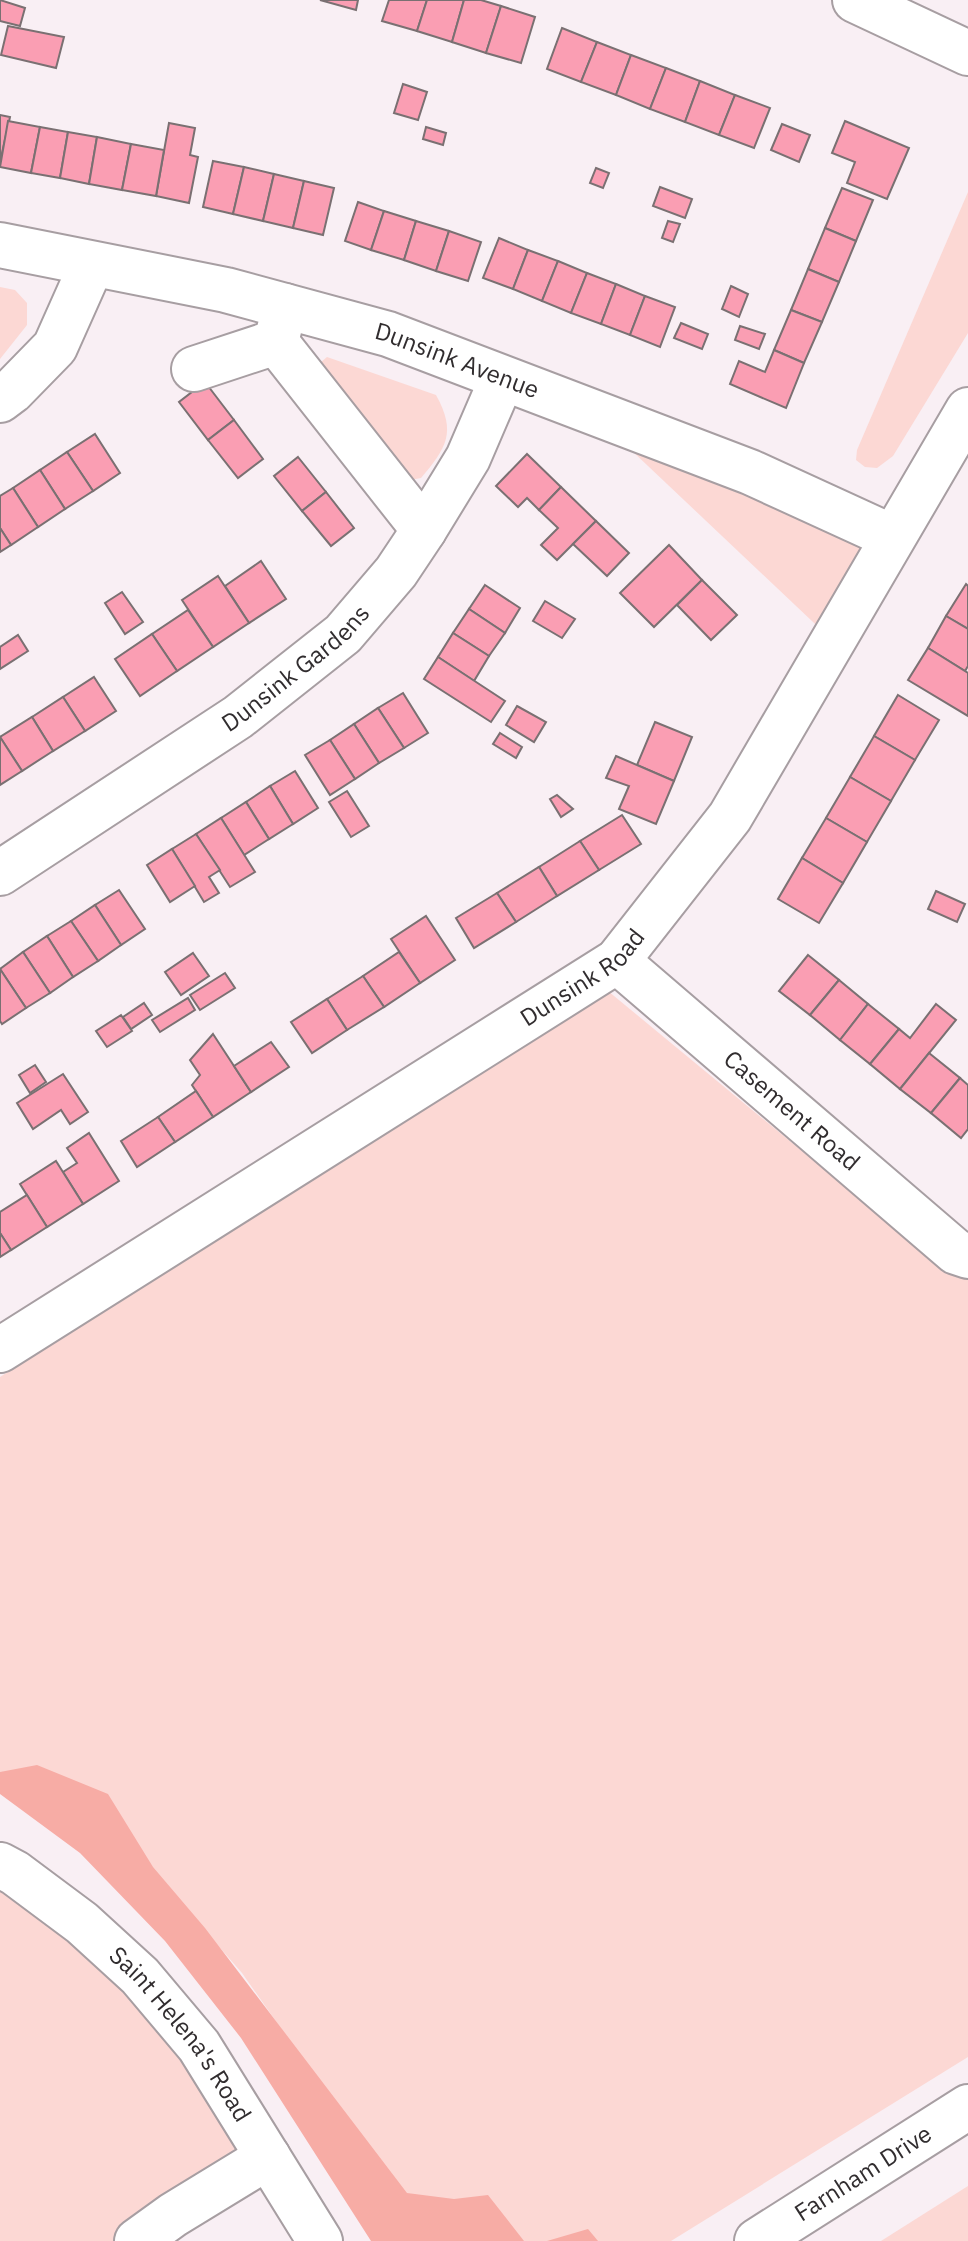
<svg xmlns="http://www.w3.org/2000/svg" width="968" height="2241" viewBox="0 0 968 2241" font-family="'IBM Plex Sans',sans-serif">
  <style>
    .green { fill: #fcd8d4 }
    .forest { fill: #f7aca5 }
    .building { fill: #fa9eb3; stroke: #7a7072; stroke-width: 2 }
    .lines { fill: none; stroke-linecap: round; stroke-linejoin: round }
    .minor-casing { stroke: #a79ea2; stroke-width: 48 }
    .minor { stroke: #fff; stroke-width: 44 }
    .labels { text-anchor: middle; stroke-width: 8; stroke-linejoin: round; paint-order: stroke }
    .street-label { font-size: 24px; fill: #312d2f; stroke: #fff }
  </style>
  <rect width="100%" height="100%" fill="#f9eff4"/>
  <g class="green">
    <path d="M968 192V333L893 456 877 468 865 467 856 460 857 450Z"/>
    <path d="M0 287 15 290 27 303V325L0 359Z"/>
    <path d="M327 357 436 395C457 433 446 448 421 478L410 480 320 363Z"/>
    <path d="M593 414 892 537 832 640Z"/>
    <path d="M608 991 945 1269 968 1276V2057L671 2241H418L306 2064 242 1973 193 1917 0 1776V1377Z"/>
    <path d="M0 1866 82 1924 264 2155 134 2241H0Z"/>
    <path d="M968 2186V2241H881Z"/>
  </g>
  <g class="forest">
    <path d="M37 1765 108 1794 153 1867 205 1928 407 2193 454 2199 488 2195 524 2241H371L241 2038 165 1941 80 1853 0 1794V1772Z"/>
    <path d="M588 2229 598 2241H547Z"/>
  </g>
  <g class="building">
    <path d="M0 0 25 8 20 26 0 21Z"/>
    <path d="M320 0H358L356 10Z"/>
    <path d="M389 0H427L417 31 382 21Z"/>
    <path d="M427 0H464L452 42 417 31Z"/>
    <path d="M464 0H481L501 6 486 53 452 42Z"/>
    <path d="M501 6 535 17 521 63 486 53Z"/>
    <path d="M8 26 64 37 56 68 1 55Z"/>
    <path d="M562 28 597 42 581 82 547 69Z"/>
    <path d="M597 42 631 55 616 95 581 82Z"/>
    <path d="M631 55 666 68 650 109 616 95Z"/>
    <path d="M666 68 700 81 685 122 650 109Z"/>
    <path d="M700 81 735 95 719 135 685 122Z"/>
    <path d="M403 84 427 92 418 120 394 113Z"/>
    <path d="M735 95 770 108 754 148 719 135Z"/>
    <path d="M0 115 10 117 0 162Z"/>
    <path d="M8 121 40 127 31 173 0 167Z"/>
    <path d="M845 121 909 148 887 199 847 183 855 162 832 153Z"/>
    <path d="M169 123 195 128 190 155 198 157 189 203 156 196Z"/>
    <path d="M782 124 810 135 799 162 771 150Z"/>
    <path d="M40 127 68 132 60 178 31 173Z"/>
    <path d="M426 127 446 133 443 145 423 139Z"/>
    <path d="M68 132 97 137 89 184 60 178Z"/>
    <path d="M97 137 131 144 122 190 89 184Z"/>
    <path d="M131 144 164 150 156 196 122 190Z"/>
    <path d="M213 161 244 167 233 214 203 207Z"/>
    <path d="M244 167 274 174 263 221 233 214Z"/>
    <path d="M596 168 609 173 603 188 590 183Z"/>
    <path d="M274 174 304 181 293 228 263 221Z"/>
    <path d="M304 181 334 188 323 235 293 228Z"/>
    <path d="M660 187 692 199 685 218 653 206Z"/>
    <path d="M842 188 873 200 856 241 825 228Z"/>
    <path d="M358 202 384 211 371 250 345 241Z"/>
    <path d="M384 211 416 221 404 260 371 250Z"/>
    <path d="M416 221 449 231 436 271 404 260Z"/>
    <path d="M668 221 680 224 673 242 662 238Z"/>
    <path d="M825 228 856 241 839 282 808 269Z"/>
    <path d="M449 231 481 242 468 281 436 271Z"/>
    <path d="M499 238 528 250 513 289 483 278Z"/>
    <path d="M528 250 558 261 542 301 513 289Z"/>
    <path d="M558 261 587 273 571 313 542 301Z"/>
    <path d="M808 269 839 282 822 322 791 310Z"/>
    <path d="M587 273 616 284 601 324 571 313Z"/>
    <path d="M616 284 645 296 630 335 601 324Z"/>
    <path d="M731 286 748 294 739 317 722 309Z"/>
    <path d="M645 296 675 307 660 347 630 335Z"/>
    <path d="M791 310 822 322 804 363 774 350Z"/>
    <path d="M681 323 708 334 702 349 674 338Z"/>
    <path d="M740 326 765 334 759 349 735 340Z"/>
    <path d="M774 350 804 363 786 408 730 384 739 361 765 372Z"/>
    <path d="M205 382 234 420 208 440 179 402Z"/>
    <path d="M234 420 263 459 238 478 208 440Z"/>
    <path d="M95 434 120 473 93 491 67 452Z"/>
    <path d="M67 452 93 491 65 509 40 470Z"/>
    <path d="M527 454 561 487 539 510 527 498 518 507 496 486Z"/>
    <path d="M298 457 326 492 302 511 274 476Z"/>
    <path d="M40 470 65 509 38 527 13 488Z"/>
    <path d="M561 487 596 521 557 560 541 545 558 528 539 510Z"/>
    <path d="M13 488 38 527 11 545 0 528V496Z"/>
    <path d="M326 492 354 528 331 546 302 511Z"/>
    <path d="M596 521 629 553 607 576 573 544Z"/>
    <path d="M0 528 11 545 0 552Z"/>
    <path d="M669 545 702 580 654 627 620 593Z"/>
    <path d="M261 561 286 599 249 623 225 586Z"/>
    <path d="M218 576 249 623 213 647 182 600Z"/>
    <path d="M702 580 737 615 711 640 677 605Z"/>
    <path d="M966 584 968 586V629L946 616Z"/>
    <path d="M485 585 520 608 505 633 469 609Z"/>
    <path d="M122 592 143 622 125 634 105 603Z"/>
    <path d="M545 601 575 619 562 638 533 621Z"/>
    <path d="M469 609 505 633 489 656 453 633Z"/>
    <path d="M188 610 213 647 177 671 152 634Z"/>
    <path d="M946 616 968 629V666L965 671 928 648Z"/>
    <path d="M453 633 489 656 474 681 438 657Z"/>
    <path d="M152 634 177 671 140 696 115 659Z"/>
    <path d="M18 635 28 651 0 669V647Z"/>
    <path d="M928 648 968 673V716L908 680Z"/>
    <path d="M438 657 505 701 491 722 424 679Z"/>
    <path d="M94 677 116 711 85 731 63 697Z"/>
    <path d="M403 693 428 733 404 748 378 708Z"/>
    <path d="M898 695 939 720 915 760 874 736Z"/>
    <path d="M63 697 85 731 53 751 32 717Z"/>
    <path d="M517 706 546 722 534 742 506 725Z"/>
    <path d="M378 708 404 748 379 763 354 724Z"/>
    <path d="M32 717 53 751 22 771 0 737Z"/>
    <path d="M655 722 692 737 674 781 637 765Z"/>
    <path d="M354 724 379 763 355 779 330 740Z"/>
    <path d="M500 733 522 747 516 758 493 744Z"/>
    <path d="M874 736 915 760 891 801 850 777Z"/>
    <path d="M0 737 22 771 0 785Z"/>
    <path d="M330 740 355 779 330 795 305 755Z"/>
    <path d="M616 756 674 781 656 824 619 809 629 786 606 778Z"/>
    <path d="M295 771 318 808 293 824 270 786Z"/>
    <path d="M850 777 891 801 867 842 826 818Z"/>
    <path d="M270 786 293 824 269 839 246 802Z"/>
    <path d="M347 791 369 826 351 837 329 802Z"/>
    <path d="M557 795 573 809 561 817 550 799Z"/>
    <path d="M246 802 269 839 244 855 221 818Z"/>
    <path d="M622 815 641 844 599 870 580 841Z"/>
    <path d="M221 818 255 872 230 887 196 834Z"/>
    <path d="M826 818 867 842 843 883 802 858Z"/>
    <path d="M196 834 220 870 209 877 219 893 204 902 172 849Z"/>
    <path d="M580 841 599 870 557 896 539 867Z"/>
    <path d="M172 849 195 886 170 902 147 865Z"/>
    <path d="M802 858 843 883 819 923 778 899Z"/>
    <path d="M539 867 557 896 516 922 497 893Z"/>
    <path d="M119 890 145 929 121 945 95 905Z"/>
    <path d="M936 891 965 904 957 922 928 909Z"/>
    <path d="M497 893 516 922 474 948 456 918Z"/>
    <path d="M95 905 121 945 98 961 71 921Z"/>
    <path d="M426 916 455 960 420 983 391 939Z"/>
    <path d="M71 921 98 961 73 977 47 936Z"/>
    <path d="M47 936 73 977 50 993 23 952Z"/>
    <path d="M23 952 50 993 26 1008 0 969Z"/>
    <path d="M399 952 420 983 384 1007 363 976Z"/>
    <path d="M193 953 209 976 181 995 165 972Z"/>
    <path d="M808 955 839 980 810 1015 779 991Z"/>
    <path d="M0 969 26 1008 2 1024 0 1021Z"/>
    <path d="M225 973 235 988 200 1010 190 995Z"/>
    <path d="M363 976 384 1007 347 1030 327 999Z"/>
    <path d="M839 980 868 1004 840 1040 810 1015Z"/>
    <path d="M188 998 195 1010 160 1032 152 1020Z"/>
    <path d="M327 999 347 1030 312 1053 291 1022Z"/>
    <path d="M144 1003 152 1015 131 1029 123 1017Z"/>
    <path d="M868 1004 899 1029 870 1064 840 1040Z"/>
    <path d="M936 1004 956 1020 900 1089 870 1064 899 1029 910 1038Z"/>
    <path d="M121 1015 132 1031 107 1047 96 1031Z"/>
    <path d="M213 1034 251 1092 213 1117 192 1085 200 1075 190 1060Z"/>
    <path d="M271 1042 289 1067 251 1092 234 1066Z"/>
    <path d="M929 1053 960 1078 931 1113 900 1089Z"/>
    <path d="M35 1065 46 1082 30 1093 19 1075Z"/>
    <path d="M63 1074 88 1112 70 1124 61 1110 33 1129 17 1103Z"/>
    <path d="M960 1078 968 1085V1129L961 1138 931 1113Z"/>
    <path d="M196 1091 213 1117 175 1142 158 1117Z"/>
    <path d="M158 1117 175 1142 137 1167 121 1141Z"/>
    <path d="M89 1133 119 1181 83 1204 63 1172 77 1163 67 1148Z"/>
    <path d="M56 1161 83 1204 47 1227 20 1184Z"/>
    <path d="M27 1195 47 1227 11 1250 0 1233V1212Z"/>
    <path d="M0 1233 11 1250 0 1257Z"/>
  </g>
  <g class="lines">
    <g class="minor-casing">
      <g id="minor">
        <path d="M855 0 968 53"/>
        <path id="s1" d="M0 245 226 290 388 334 750 472 892 537"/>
        <path d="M285 306 276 342 424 530"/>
        <path d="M194 369 276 342"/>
        <path d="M0 400 12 391 55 347 92 264"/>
        <path id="s2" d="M0 873 238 717 343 634 396 572 424 530 468 458 502 379"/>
        <path id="s3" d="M617 961 956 1252 968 1256"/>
        <path id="s4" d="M0 1350 617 961 730 817 968 410"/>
        <path id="s5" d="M0 1865 15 1873 82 1923 140 1976 199 2046 320 2241"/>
        <path d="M137 2241 173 2215 268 2157"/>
        <path id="s6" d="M757 2241 968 2107"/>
      </g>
    </g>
    <use href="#minor" class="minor"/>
  </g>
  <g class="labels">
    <g class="street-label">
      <text dy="8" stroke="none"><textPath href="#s1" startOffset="472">Dunsink Avenue</textPath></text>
      <text dy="8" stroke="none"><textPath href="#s2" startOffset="360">Dunsink Gardens</textPath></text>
      <text dy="8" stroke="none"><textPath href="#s4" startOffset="692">Dunsink Road</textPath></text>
      <text dy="8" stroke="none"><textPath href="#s3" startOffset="230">Casement Road</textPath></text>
      <text dy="8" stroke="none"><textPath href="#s5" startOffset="250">Saint Helena's Road</textPath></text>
      <text dy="8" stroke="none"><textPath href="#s6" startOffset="126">Farnham Drive</textPath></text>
    </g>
  </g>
</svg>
